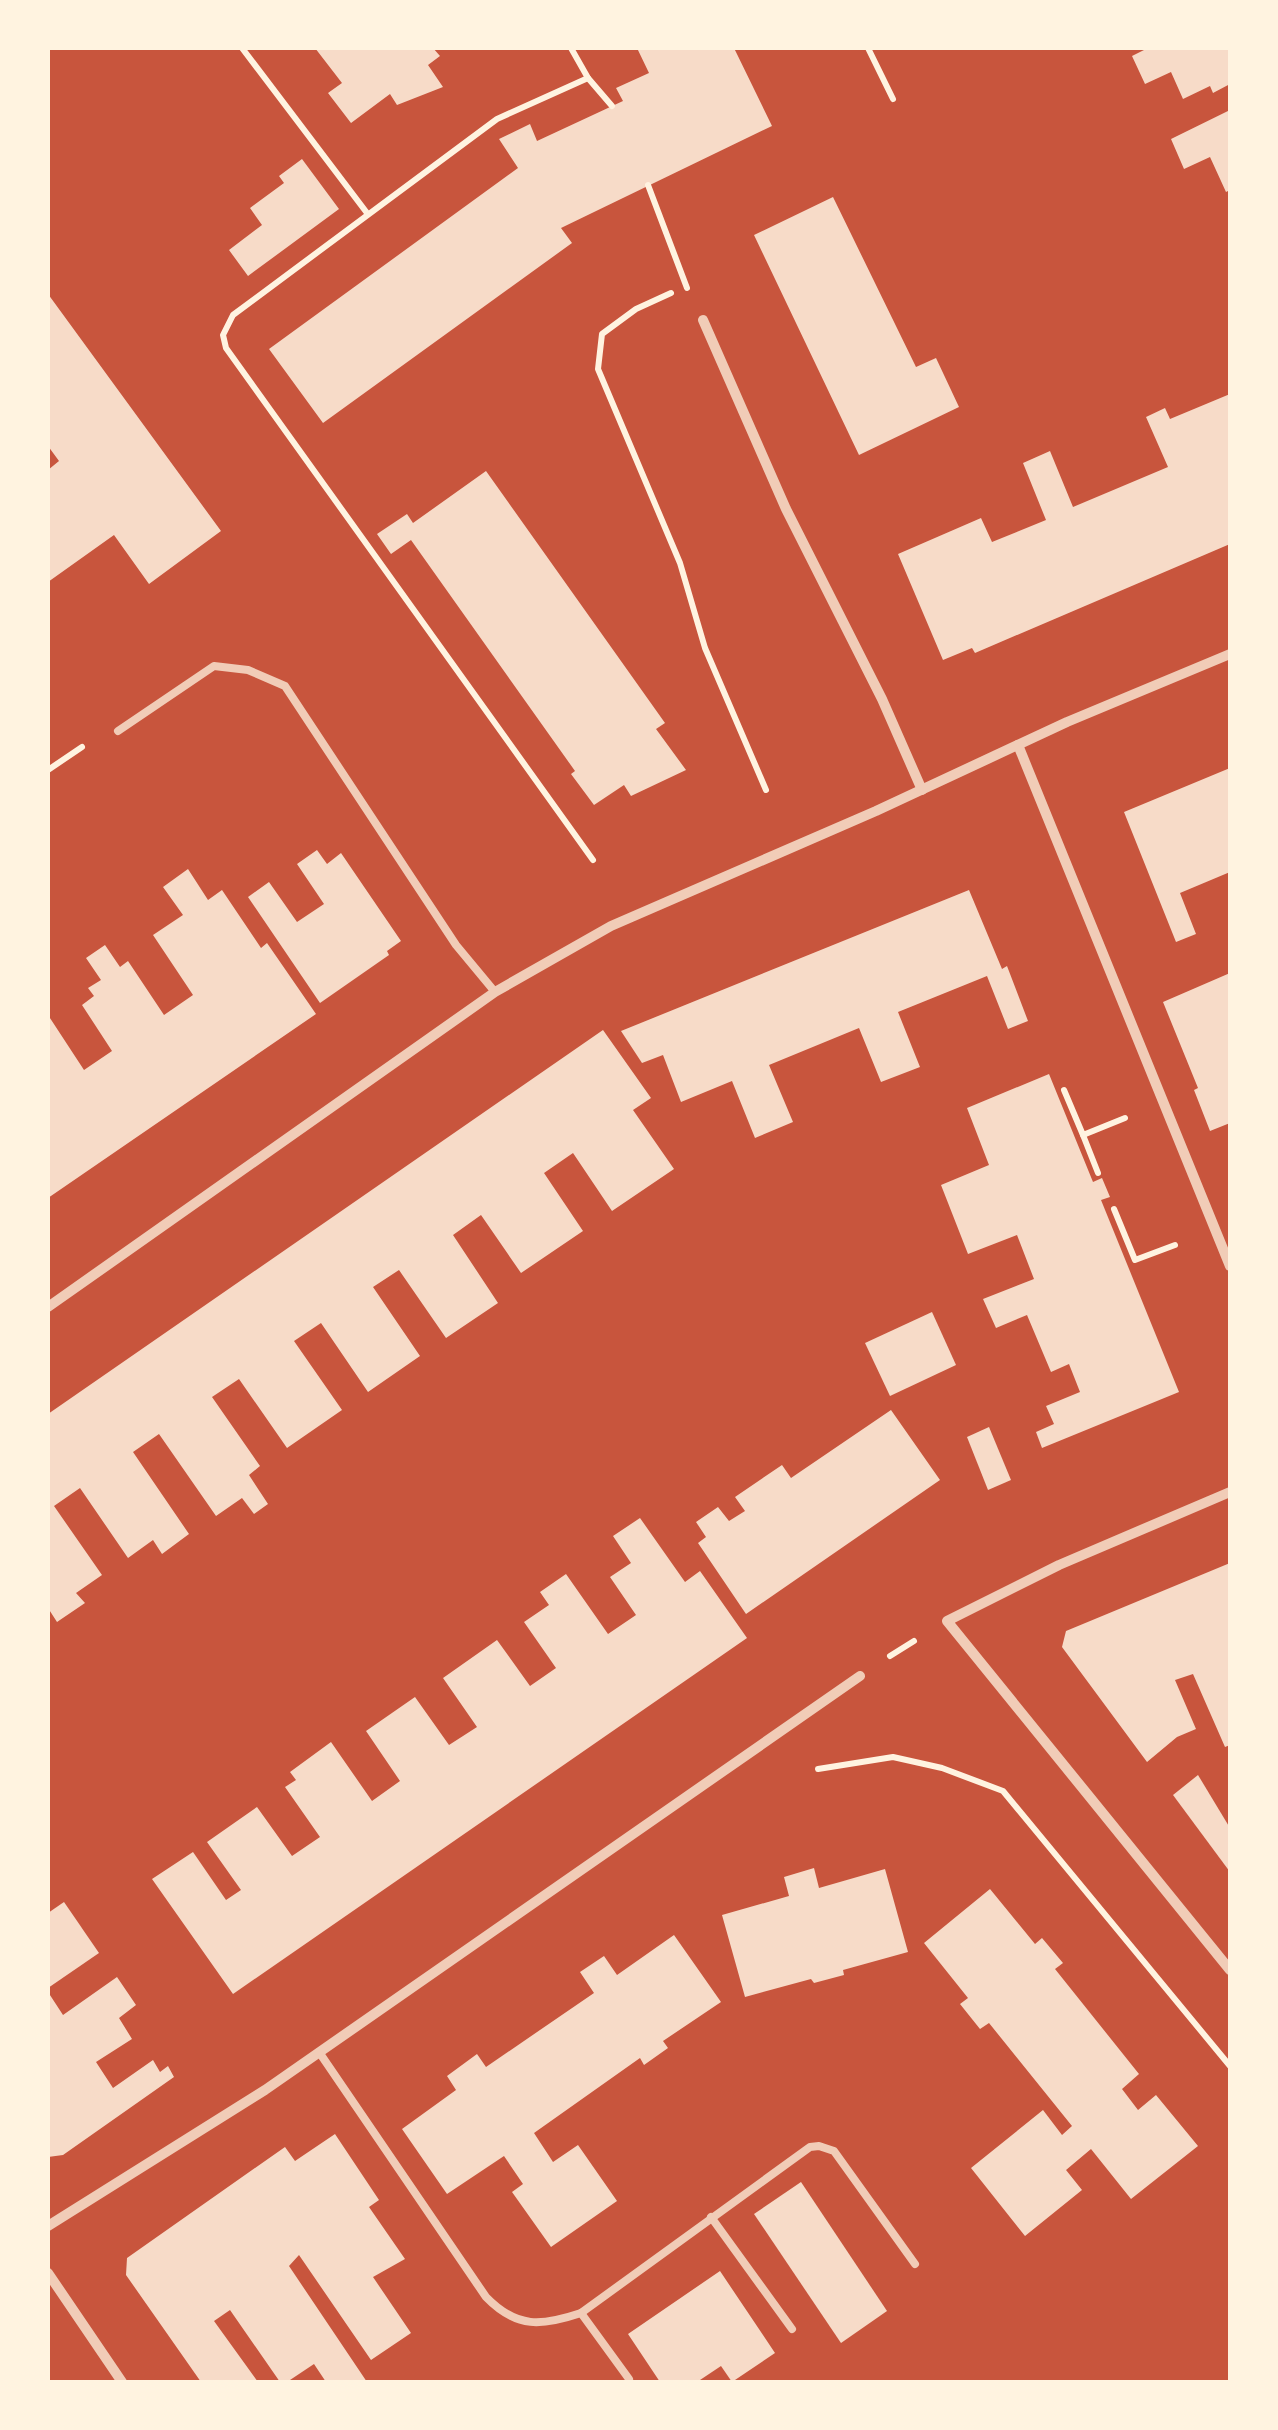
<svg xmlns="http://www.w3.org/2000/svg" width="1278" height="2430" viewBox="0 0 1278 2430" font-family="'Source Serif 4',serif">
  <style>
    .building { fill: #f7dbc8 }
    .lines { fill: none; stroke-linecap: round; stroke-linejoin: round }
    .path { stroke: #fff3e0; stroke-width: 6 }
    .service { stroke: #f1ccb7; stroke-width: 8 }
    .minor { stroke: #f1ccb7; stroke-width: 10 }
  </style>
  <rect width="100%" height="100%" fill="#c8553d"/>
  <g class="building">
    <path d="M315 48H433L440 56 428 65 443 87 397 105 390 94 351 123 328 93 342 83Z"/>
    <path d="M637 48H734L772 126 561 228 572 243 323 423 269 349 518 168 499 139 530 124 537 141 623 101 616 88 649 73Z"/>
    <path d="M1148 48H1230V84L1213 93 1210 86 1183 99 1171 72 1145 84 1132 56Z"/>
    <path d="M1230 110V190L1226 192 1210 157 1184 169 1171 139Z"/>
    <path d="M302 159 339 209 248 276 229 250 262 225 250 208 284 183 279 176Z"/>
    <path d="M833 197 916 367 936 358 959 407 859 455 754 235Z"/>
    <path d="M48 294 221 531 149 584 114 535 48 582V470L59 461 48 446Z"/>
    <path d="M1230 394V544L975 653 972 648 943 660 898 554 981 518 992 542 1046 520 1023 463 1050 451 1073 507 1168 467 1146 417 1165 408 1170 419Z"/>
    <path d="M486 471 665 723 656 729 686 770 631 796 624 785 594 805 571 774 575 771 411 540 391 554 377 534 407 514 413 523Z"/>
    <path d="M1230 768V872L1180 893 1196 934 1176 942 1124 812Z"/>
    <path d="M317 850 327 864 341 853 401 941 387 951 389 955 320 1003 248 897 269 882 297 922 324 904 297 864Z"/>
    <path d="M188 869 208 900 222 890 261 948 267 943 316 1014 48 1198V1015L84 1070 112 1051 82 1005 94 996 88 988 101 980 86 958 105 945 120 967 128 961 164 1015 193 995 153 935 183 915 163 887Z"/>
    <path d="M969 890 1002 969 1007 966 1028 1021 1008 1029 987 976 898 1012 920 1067 881 1082 859 1028 769 1065 793 1122 755 1138 732 1081 681 1102 663 1055 642 1063 621 1031Z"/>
    <path d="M1230 973V1123L1210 1131 1194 1090 1198 1088 1163 1002Z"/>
    <path d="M603 1030 651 1098 633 1110 674 1169 612 1211 573 1153 544 1173 583 1231 521 1273 481 1215 453 1235 498 1303 446 1338 399 1270 373 1287 420 1356 368 1392 321 1323 294 1341 342 1410 287 1448 239 1379 212 1397 260 1466 249 1475 268 1504 254 1514 242 1498 216 1516 159 1434 133 1452 189 1534 162 1554 153 1540 128 1558 80 1488 54 1506 102 1575 76 1593 85 1603 57 1622 48 1608V1414Z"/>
    <path d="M1049 1074 1093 1182 1102 1178 1110 1197 1101 1200 1179 1392 1042 1448 1036 1432 1054 1424 1046 1406 1080 1392 1069 1364 1051 1372 1027 1315 996 1328 983 1299 1034 1279 1017 1235 968 1254 941 1185 989 1165 967 1108Z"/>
    <path d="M932 1312 956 1365 890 1396 865 1343Z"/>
    <path d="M891 1410 940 1480 746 1614 698 1543 706 1537 696 1522 718 1507 729 1521 745 1511 735 1497 782 1465 791 1478Z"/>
    <path d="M989 1427 1011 1480 988 1490 967 1437Z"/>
    <path d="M640 1518 685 1582 700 1571 747 1638 233 1994 152 1879 193 1852 226 1900 241 1890 207 1842 257 1807 292 1856 320 1837 285 1787 296 1780 290 1772 331 1742 372 1801 400 1781 366 1731 415 1697 449 1745 477 1727 443 1678 497 1640 530 1686 556 1668 524 1622 549 1605 540 1592 566 1574 608 1634 636 1615 610 1577 631 1563 613 1536Z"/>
    <path d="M1230 1563V1745L1225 1747 1193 1674 1175 1680 1196 1729 1177 1737 1147 1762 1062 1647 1066 1631Z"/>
    <path d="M1198 1775 1230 1828V1872L1173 1795Z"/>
    <path d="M814 1868 819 1888 885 1869 908 1952 843 1970 844 1975 814 1983 811 1979 745 1997 722 1915 789 1896 784 1877Z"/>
    <path d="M990 1889 1035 1944 1042 1938 1063 1963 1055 1969 1139 2074 1122 2089 1138 2110 1156 2095 1198 2146 1131 2199 1091 2149 1066 2170 1082 2190 1025 2236 971 2168 1043 2110 1062 2135 1072 2126 989 2023 980 2029 960 2004 968 1998 924 1943Z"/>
    <path d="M64 1902 99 1953 48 1988V1913Z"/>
    <path d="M674 1935 721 2002 663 2041 668 2048 644 2065 640 2058 534 2133 553 2162 578 2145 617 2201 551 2247 512 2192 523 2184 504 2156 447 2194 402 2129 456 2090 447 2076 477 2054 486 2067 594 1993 580 1972 604 1956 617 1975Z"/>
    <path d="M117 1977 136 2005 119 2018 132 2039 96 2062 113 2088 153 2060 160 2072 168 2066 174 2077 63 2155 48 2157V1992L63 2015Z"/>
    <path d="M335 2134 379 2200 369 2207 405 2259 373 2277 411 2333 371 2360 299 2255 289 2266 367 2382H326L314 2364 287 2382H280L230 2310 214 2321 258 2382H201L126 2275 127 2258 285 2147 295 2161Z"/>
    <path d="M801 2182 887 2311 841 2343 754 2214Z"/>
    <path d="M720 2271 775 2353 732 2382 721 2366 697 2382H660L628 2334Z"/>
  </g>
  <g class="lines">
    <g class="path">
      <path d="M242 48 367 213"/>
      <path d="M571 48 588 78 612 106"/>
      <path d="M868 48 893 99"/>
      <path d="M588 78 497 119 233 315 223 335 226 348 593 860"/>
      <path d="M648 185 687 288"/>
      <path d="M671 293 636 309 602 334 598 369 680 563 705 648 766 790"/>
      <path d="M48 770 82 747"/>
      <path d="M1064 1090 1083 1135 1125 1118"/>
      <path d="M1083 1135 1098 1173"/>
      <path d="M1114 1209 1135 1260 1175 1245"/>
      <path d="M890 1656 914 1641"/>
      <path d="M818 1769 893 1757 942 1768 1003 1791 1230 2066"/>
    </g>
    <g class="service">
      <path d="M118 731 214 666 248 670 285 686 456 945 495 992"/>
      <path d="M319 2052 486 2297C517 2329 542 2326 581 2313L810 2147 819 2146 834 2151 915 2264"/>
      <path d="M711 2217 792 2329"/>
      <path d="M581 2313 629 2379"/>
    </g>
    <g class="minor">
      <path d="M703 320 786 509 882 699 922 790"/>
      <path d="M1018 745 1230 1266"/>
      <path d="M48 1307 495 992 611 926 876 811 1067 722 1230 654"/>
      <path d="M1230 1492 1059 1565 947 1621 1230 1970"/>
      <path d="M48 2226 265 2090 860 1676"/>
      <path d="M48 2273 122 2382"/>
    </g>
  </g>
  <rect width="1278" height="2430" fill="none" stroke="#fff3e0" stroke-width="100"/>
</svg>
